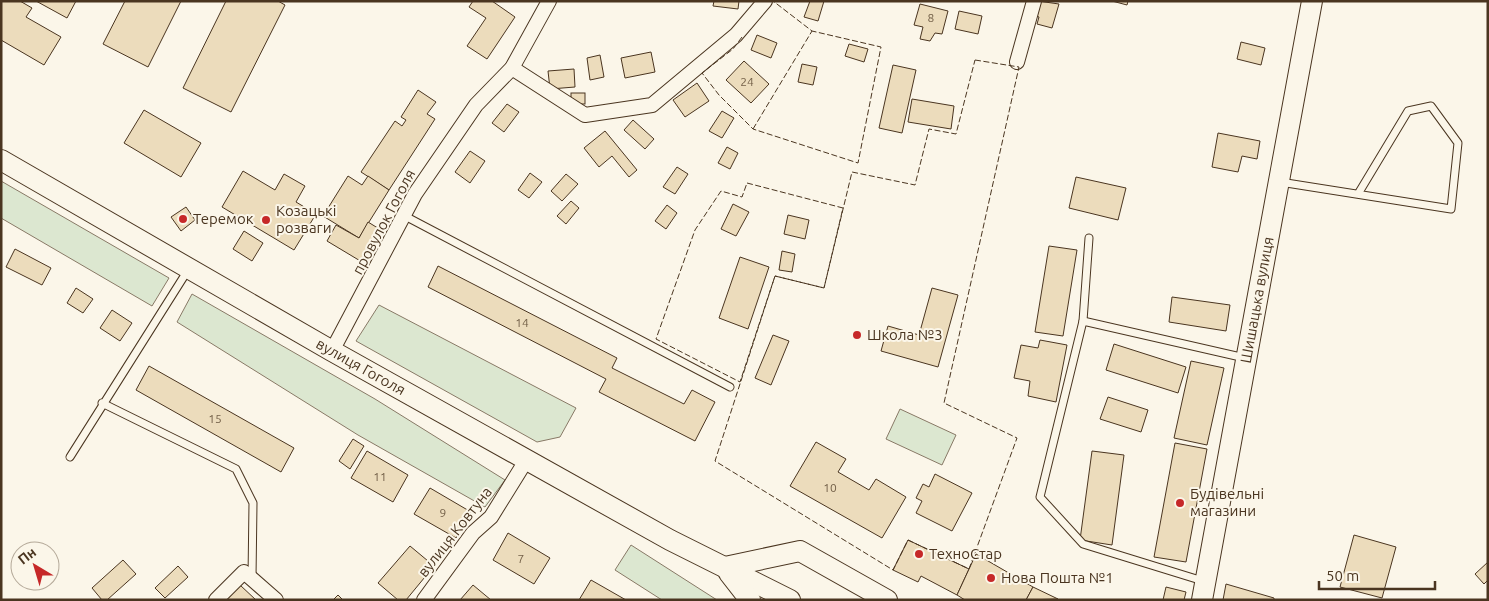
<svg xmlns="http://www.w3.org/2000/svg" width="1489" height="601" viewBox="0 0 1489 601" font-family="Ubuntu,sans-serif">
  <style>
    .green { fill: #dce7d0; stroke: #887966 }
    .building { fill: #ecdcbc; stroke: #4a3520 }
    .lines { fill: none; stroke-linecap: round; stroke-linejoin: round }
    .lane-casing { stroke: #4a3520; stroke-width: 9 }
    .street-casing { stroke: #4a3520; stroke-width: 16 }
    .secondary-casing { stroke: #4a3520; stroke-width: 22 }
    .lane { stroke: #fbf6e9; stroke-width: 7 }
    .street { stroke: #fbf6e9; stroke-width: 14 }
    .secondary { stroke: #fbf6e9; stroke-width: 20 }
    .fence { stroke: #4a3520; stroke-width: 1; stroke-dasharray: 6 2.5; stroke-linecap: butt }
    .poi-dot { fill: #c62828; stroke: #fbf6e9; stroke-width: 2 }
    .labels { text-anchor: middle; stroke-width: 4; stroke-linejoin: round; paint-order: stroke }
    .number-label { font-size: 12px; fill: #725f47 }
    .poi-label { font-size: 15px; fill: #4a3520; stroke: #fbf6e9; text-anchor: start }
    .street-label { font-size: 15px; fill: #4a3520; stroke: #fbf6e9 }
  </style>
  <rect width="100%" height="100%" fill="#fbf6e9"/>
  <g class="green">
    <path d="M1 181 169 278 152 306 1 218Z"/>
    <path d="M192 294 375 399 505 480 485 507 358 435 177 322Z"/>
    <path d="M379 305 576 408 560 437 537 442 356 341Z"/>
    <path d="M900 409 956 435 942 465 886 439Z"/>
    <path d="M631 545 717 600H662L615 570Z"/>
  </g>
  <g class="building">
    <path d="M1 1H20L32 8 26 17 61 37 44 65 1 40Z"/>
    <path d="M36 1H76L67 18Z"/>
    <path d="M125 1H181L148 67 103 44Z"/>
    <path d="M226 1H278L285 5 231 112 183 88Z"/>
    <path d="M473 1H492L515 17 487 59 467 46 486 18 469 7Z"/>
    <path d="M714 1H739L738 9 713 6Z"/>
    <path d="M810 1H824L818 21 804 17Z"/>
    <path d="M1038 1 1059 4 1052 28 1037 24 1039 17 1034 15Z"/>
    <path d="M1112 1H1128L1127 5Z"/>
    <path d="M920 4 948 11 942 34 935 33 930 41 920 39 923 27 914 25Z"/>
    <path d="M959 11 982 16 978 34 955 29Z"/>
    <path d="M757 35 777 43 771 58 751 50Z"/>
    <path d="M1241 42 1265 48 1261 65 1237 59Z"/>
    <path d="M849 44 868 49 864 62 845 56Z"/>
    <path d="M651 52 655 72 625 78 621 58Z"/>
    <path d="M600 55 604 77 590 80 587 58Z"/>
    <path d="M744 61 769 84 751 103 726 80Z"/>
    <path d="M802 64 817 67 813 85 798 82Z"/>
    <path d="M893 65 916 70 902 133 879 128Z"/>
    <path d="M574 69 575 87 550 89 548 71Z"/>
    <path d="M697 83 709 101 685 117 673 100Z"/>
    <path d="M418 90 436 102 427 114 435 119 389 190 361 172 395 121 402 126 406 120 401 117Z"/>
    <rect x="571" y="93" width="14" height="11"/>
    <path d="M912 99 954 106 951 129 908 122Z"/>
    <path d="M507 104 519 112 504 132 492 123Z"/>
    <path d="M144 110 201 143 181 177 124 143Z"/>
    <path d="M722 111 734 118 722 138 709 131Z"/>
    <path d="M633 120 654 139 645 149 624 130Z"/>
    <path d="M605 131 637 170 629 177 612 156 599 167 584 148Z"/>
    <path d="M1218 133 1260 141 1257 159 1242 156 1238 172 1212 167Z"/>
    <path d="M727 147 738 153 730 169 718 163Z"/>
    <path d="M470 151 485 161 470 183 455 172Z"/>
    <path d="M677 167 688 174 675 194 663 187Z"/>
    <path d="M243 171 275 190 284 174 305 186 296 202 316 214 294 250 222 207Z"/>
    <path d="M530 173 542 182 529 198 518 190Z"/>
    <path d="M566 174 578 184 562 201 551 191Z"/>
    <path d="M348 176 362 185 368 176 389 190 359 238 323 216Z"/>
    <path d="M1076 177 1126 188 1118 220 1069 208Z"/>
    <path d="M571 201 579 208 566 224 557 216Z"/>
    <path d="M733 204 749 212 736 236 721 229Z"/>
    <path d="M667 205 677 213 666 229 655 221Z"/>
    <path d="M186 207 195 220 181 231 171 217Z"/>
    <path d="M788 215 809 220 805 239 784 234Z"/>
    <path d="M368 222 381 230 362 262 327 241 336 225 359 238Z"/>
    <path d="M244 231 263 243 252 261 233 249Z"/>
    <path d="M1049 246 1077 250 1063 336 1035 332Z"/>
    <path d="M15 249 51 268 42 285 6 267Z"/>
    <path d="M782 251 795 254 792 272 779 270Z"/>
    <path d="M740 257 769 267 748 329 719 318Z"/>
    <path d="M438 266 617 358 612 368 684 404 692 390 715 402 695 441 599 392 606 379 428 287Z"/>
    <path d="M76 288 93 299 83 313 67 303Z"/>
    <path d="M932 288 958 295 938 367 881 351 888 326 919 335Z"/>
    <path d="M1172 297 1230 305 1226 331 1169 322Z"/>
    <path d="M112 310 132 323 120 341 100 328Z"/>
    <path d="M773 335 789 341 771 385 755 378Z"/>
    <path d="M1040 340 1067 345 1056 402 1028 396 1030 381 1014 378 1021 345 1038 348Z"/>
    <path d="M1114 344 1186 367 1178 393 1106 370Z"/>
    <path d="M1191 361 1224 368 1207 445 1174 438Z"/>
    <path d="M149 366 294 448 281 472 136 390Z"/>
    <path d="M1108 397 1148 410 1141 432 1100 419Z"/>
    <path d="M353 439 364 446 350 469 339 461Z"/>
    <path d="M816 442 846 459 838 472 869 490 876 479 906 497 882 538 790 486Z"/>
    <path d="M1175 443 1207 449 1186 562 1154 557Z"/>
    <path d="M367 451 408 475 393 502 351 478Z"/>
    <path d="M1092 451 1124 455 1112 545 1080 540Z"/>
    <path d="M935 474 972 493 952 531 916 513 922 501 916 498 923 484 929 487Z"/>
    <path d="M430 488 471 512 456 538 414 514Z"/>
    <path d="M508 533 550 558 534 584 493 560Z"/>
    <path d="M1354 535 1396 547 1382 598 1340 587Z"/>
    <path d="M908 540 969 569 957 595 921 576 918 582 893 570Z"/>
    <path d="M410 546 434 566 406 600H398L378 583Z"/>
    <path d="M976 554 1033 587 1026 600H965L957 595Z"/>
    <path d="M123 560 136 574 107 600H102L92 588Z"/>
    <path d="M1488 562V580L1484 584 1475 574Z"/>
    <path d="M178 566 188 577 165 598 155 588Z"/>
    <path d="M591 580 626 600H579Z"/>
    <path d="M1226 584 1274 598V600H1223Z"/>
    <path d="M240 585 256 600H226Z"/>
    <path d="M473 585 491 600H460Z"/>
    <path d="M1033 587 1058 599 1026 600Z"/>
    <path d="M1166 587 1186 592 1184 600H1163Z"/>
    <path d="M338 595 343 600H333Z"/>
  </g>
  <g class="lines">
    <g class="lane-casing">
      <g id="lane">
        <path d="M1280 182 1451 209 1458 143 1431 106 1408 111 1358 194"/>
        <path d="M403 215 730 387"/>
        <path d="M1083 321 1089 238"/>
        <path d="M102 403 236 469 253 503 252 578"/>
        <path d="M70 457 188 270"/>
        <path d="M1203 581 1083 544 1040 497 1083 321 1245 358"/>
      </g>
    </g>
    <g class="street-casing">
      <g id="street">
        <path d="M1017 62 1034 1"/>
        <path d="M512 68 585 115 652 105 736 35 765 1"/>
        <path d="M332 351 415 194 476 105 512 68 549 1"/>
        <path d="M216 600 244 572 276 600"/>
        <path d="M424 600 473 533 491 517 527 459"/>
      </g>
    </g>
    <g class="secondary-casing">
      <g id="secondary">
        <path id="s1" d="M1 160 332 351 670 540 790 600"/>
        <path d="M725 567 800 551 887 600"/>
        <path d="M729 573 750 600"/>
        <path id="s2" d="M1202 600 1312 1"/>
      </g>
    </g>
    <use href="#lane" class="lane"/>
    <use href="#street" class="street"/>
    <use href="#secondary" class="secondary"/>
    <g class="fence">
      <path d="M742 37 733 49 702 73 719 95 753 129 858 163 881 47 812 31"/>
      <path d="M975 60 1019 67 944 403 1017 438 969 569 908 540 893 570 715 461 775 276 824 288 852 172 915 185 929 129 956 134Z"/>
      <path d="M753 129 812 31 773 1"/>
      <path d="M747 183 843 208 824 288 775 276 740 382 656 339 695 230 721 191 742 197Z"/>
    </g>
  </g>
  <g class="poi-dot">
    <circle cx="183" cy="219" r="5"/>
    <circle cx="266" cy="220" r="5"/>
    <circle cx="857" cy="335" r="5"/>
    <circle cx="1180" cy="503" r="5"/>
    <circle cx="919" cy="554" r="5"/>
    <circle cx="991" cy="578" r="5"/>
  </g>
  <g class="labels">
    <g class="number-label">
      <text x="931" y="22">8</text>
      <text x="747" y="86">24</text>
      <text x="522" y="327">14</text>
      <text x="215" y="423">15</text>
      <text x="380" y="481">11</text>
      <text x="830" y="492">10</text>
      <text x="443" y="517">9</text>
      <text x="521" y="563">7</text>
    </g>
    <g class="poi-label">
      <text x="276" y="216">Козацькі<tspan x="276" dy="17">розваги</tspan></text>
      <text x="193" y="224">Теремок</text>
      <text x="867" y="340">Школа №3</text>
      <text x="1190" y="499">Будівельні<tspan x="1190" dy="17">магазини</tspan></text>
      <text x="929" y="559">ТехноСтар</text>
      <text x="1001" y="583">Нова Пошта №1</text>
    </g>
    <g class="street-label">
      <text transform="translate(384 222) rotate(-62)" y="5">провулок Гоголя</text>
      <text dy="5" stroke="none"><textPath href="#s2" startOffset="305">Шишацька вулиця</textPath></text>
      <text dy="5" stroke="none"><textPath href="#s1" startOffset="415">вулиця Гоголя</textPath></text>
      <text transform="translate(455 532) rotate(-52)" y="5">вулиця Ковтуна</text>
    </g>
  </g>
  <rect width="1489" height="601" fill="none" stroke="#4a3520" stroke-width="5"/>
  <g transform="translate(35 566) rotate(322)"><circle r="24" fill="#fbf6e9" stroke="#b4a999"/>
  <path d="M0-4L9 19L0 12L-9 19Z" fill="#c62828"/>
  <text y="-8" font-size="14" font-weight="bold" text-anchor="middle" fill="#4a3520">Пн</text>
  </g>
  <path d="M1319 581v8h116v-8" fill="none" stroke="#4a3520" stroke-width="2.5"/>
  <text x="1326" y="581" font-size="15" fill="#4a3520" stroke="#fbf6e9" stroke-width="4" paint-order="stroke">50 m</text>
</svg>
